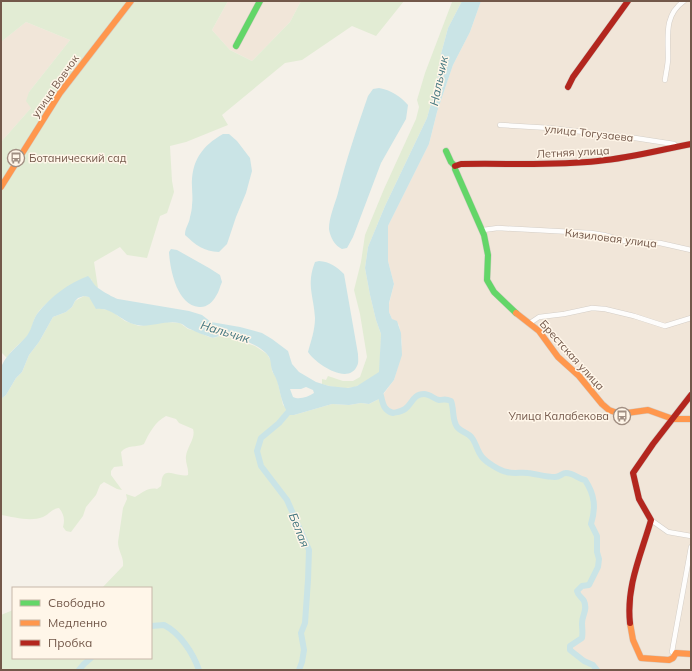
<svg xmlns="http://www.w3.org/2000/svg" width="692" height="671" viewBox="0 0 692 671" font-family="Mulish,sans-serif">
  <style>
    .residential { fill: #f1e6d9 }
    .green { fill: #e2ecd4 }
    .water { fill: #cae4e6; fill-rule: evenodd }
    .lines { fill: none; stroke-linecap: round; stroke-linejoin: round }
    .river { stroke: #cae4e6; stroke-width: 6 }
    .street-casing { stroke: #d4cec7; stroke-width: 5.5 }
    .fast-casing { stroke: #d4cdc6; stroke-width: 7 }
    .slow-casing { stroke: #d4cdc6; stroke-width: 7 }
    .jam-casing { stroke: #d4cdc6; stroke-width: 7 }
    .street { stroke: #fefdfc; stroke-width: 4.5 }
    .fast { stroke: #63d668; stroke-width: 6 }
    .slow { stroke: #ff974d; stroke-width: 6 }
    .jam { stroke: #b3261e; stroke-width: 6 }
    .labels { text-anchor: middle; stroke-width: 3; stroke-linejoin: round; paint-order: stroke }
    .street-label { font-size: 11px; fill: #73584a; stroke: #fff6e9 }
    .poi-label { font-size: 11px; fill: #73584a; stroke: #fff6e9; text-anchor: start }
    .water-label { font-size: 12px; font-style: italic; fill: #41757f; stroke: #fff6e9 }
  </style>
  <rect width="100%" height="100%" fill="#f5f1e9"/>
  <g class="residential">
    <path d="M228 1H301L290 22 252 61 230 50 212 30Z"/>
    <path d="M481 1H691V670H597L593 665 584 661 570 650V646L579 641 583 634 582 621 585 613 582 598 578 594 577 591 582 586 587 585 590 582 598 567 599 559 597 554 595 531 592 528 591 524 593 518 594 498 585 480 579 479 566 473H563L560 476 555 477 538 476 528 473H509L503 471 488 463 481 456 470 435 459 429 456 425 453 416 452 405 451 401 446 398 439 400 428 395 423 394 412 400 407 407 402 411 393 413 385 410 383 406 382 396 394 380 399 363 402 343 399 325 392 319 389 312V304L394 284 388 261V226L429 144 437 112 453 65 470 32Z"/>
    <path d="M26 22 70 40 29 92 31 108 1 142V42Z"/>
  </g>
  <g class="green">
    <path d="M1 1H228L212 30 230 50 252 61 290 22 301 1H404L376 36 352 26 302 60 285 63 222 115 228 125 186 142 170 146 172 181 174 192 167 213 160 216 147 258 127 255 120 247 94 262 98 288 94 286 91 279C73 288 48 297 37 314 32 321 33 329 28 335 22 343 12 348 7 358L1 352V142L31 108 26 101 29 92 70 40 26 22 1 42Z"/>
    <path d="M450 1H462L448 28 441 54 437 82 427 118 385 206 368 247 365 268 370 295 376 320 381 334 380 372C373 377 365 383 357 386 347 390 332 387 322 384V379L326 380 328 376 343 381H353L360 377 367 357 360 314 354 290 361 262 365 235 384 189 416 119 419 107 417 100 425 73 452 2Z"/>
    <path d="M84 296 89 297 102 309 110 310 125 321 139 326 166 322 180 323 188 329 196 331 209 337 214 338 220 336 232 338 255 346 267 354 271 361 272 371 277 379 283 405 294 415 332 404 349 405 361 403 369 404 379 399 382 396C383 404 383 411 393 413 398 412 404 411 407 407 412 401 415 394 424 394 430 394 434 399 439 399 445 400 444 398 451 401L456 425 459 429 472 438 481 456 488 463 503 471 509 473 523 472 555 477C559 476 560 474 564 473 572 471 578 479 585 480 595 496 596 507 591 524L597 536V552L599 559 598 567 589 585 582 586 577 591C578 596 582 597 584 601 588 609 582 615 582 623 582 628 583 633 582 638L570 647V650L584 661 593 665 597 670H1V615L13 610V658H151V588H102L123 566C124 557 118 551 118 542L123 508 127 499 126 494 135 497C142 493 148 487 157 489L161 486C162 483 161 479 163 476 167 468 180 478 188 475 189 468 185 463 186 456 187 447 196 438 193 429L179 423 176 419 166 416C155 422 149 433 144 444 136 448 128 444 121 452L123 466 114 467 111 471V475L122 490 117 489 104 482 100 485 96 495 86 507 83 516 71 532 66 531 63 527C65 520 64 514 59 508 51 509 50 514 43 517 30 522 14 517 1 515V399L6 395 16 378 22 372 29 355 39 342 53 317 66 312 72 307 75 301Z"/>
  </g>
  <g class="water">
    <path d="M462 1H481L470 32 453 65 437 112 429 144 388 226V261L394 284 389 303V312L392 319 397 321 401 333 402 355 394 380 379 399 369 404 361 403 349 405 332 404 294 415H290C281 405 281 393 277 381 276 377 273 374 272 370 270 363 272 359 266 353 255 343 236 336 221 336 217 336 214 339 210 337 204 335 196 332 190 329 186 328 184 324 179 323 165 320 150 328 137 325 121 322 113 307 96 309L89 297 84 296 78 298 75 301 72 307 66 312 53 317 39 342 29 355 22 372 16 378 6 395 1 399C1 391 0 372 2 365 7 354 17 347 25 338 32 331 32 321 37 314 50 297 69 283 88 276 91 279 92 281 94 284 96 288 114 298 118 299L189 311 202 315 211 322 240 327 262 333 272 339 288 351 292 364 299 372 316 382 329 386 348 388 357 386 379 372 381 334 376 320 370 295 365 268 368 247 385 206 427 118 437 82 441 54 448 28ZM306 387 313 390 314 393C308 397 299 400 293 397L290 389H301Z"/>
    <path d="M379 88C391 90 400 96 408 105L406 119 381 163 353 237 347 248 342 249C335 246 330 237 329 229 329 217 335 204 338 193 346 160 357 128 368 96L373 89Z"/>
    <path d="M223 134H229L237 141 250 158 252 171 246 193 236 217 227 244 219 252C203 251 197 246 185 235 185 227 189 225 190 217 191 213 192 209 192 205 193 198 192 193 192 187 191 161 202 146 223 134Z"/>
    <path d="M171 249 177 250 209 268 220 275 222 282C220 286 219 292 216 296 213 302 206 308 199 307 177 305 170 270 169 252Z"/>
    <path d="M319 261C330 262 336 266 344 274L358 354C358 358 359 363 357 366 348 386 315 363 308 352 311 341 315 330 315 318 314 296 306 285 315 262Z"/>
  </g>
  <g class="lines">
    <g class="river">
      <path d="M379 389C383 399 381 410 393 413 397 412 401 412 405 409 412 404 413 394 424 394 430 394 434 399 439 400 445 400 444 398 451 401 454 408 452 417 456 425 459 432 468 432 472 438 476 443 477 451 482 457 486 462 500 471 507 472 514 474 521 472 528 473 537 474 546 477 555 477 560 477 562 473 566 473 574 473 578 479 585 480 595 495 596 508 591 524L597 536V552L599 559 598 567 589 585 582 586 577 591C578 596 582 597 584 601 588 610 582 615 582 623 582 628 583 633 582 638L570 646V650L584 661 593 665 597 670"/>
      <path d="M290 410 279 423 261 438 257 451 261 466 287 500 309 550 308 580 305 623 301 633 304 650 302 662 299 670"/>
      <path d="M151 626 164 625C180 633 193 653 199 670"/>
      <path d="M79 670 84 664 91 658"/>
    </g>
    <g class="street-casing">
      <g id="street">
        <path d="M665 80C666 72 668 65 668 58 668 36 664 15 684 1"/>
        <path d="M500 125 550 128 635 138 674 144 677 147"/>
        <path d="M483 230 498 228 591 233 604 235 625 241 660 243 691 250"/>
        <path d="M530 323 539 317 564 314 592 308 605 309 634 316 665 326 691 318"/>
        <path d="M651 520 668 532 691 536"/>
        <path d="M675 654 672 652 673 646 691 547"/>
      </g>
    </g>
    <g class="fast-casing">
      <g id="fast">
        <path d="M236 46 260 1"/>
        <path d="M446 151 451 162 455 166V169L484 235 488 255 487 280 494 292 516 313"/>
      </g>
    </g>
    <g class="slow-casing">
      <g id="slow">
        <path d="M1 187 60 93 131 1"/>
        <path d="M516 313 539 331 558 357 579 376 602 404 609 410 620 414 648 410 673 419H691"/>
        <path d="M630 623 633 640 641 658 669 660 673 658 676 653 691 654"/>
      </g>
    </g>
    <g class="jam-casing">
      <g id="jam">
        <path d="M568 87 573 77 628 1"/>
        <path d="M455 166 461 164C507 163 553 166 598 161 630 158 660 150 691 144"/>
        <path d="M630 623C626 586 641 555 651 520L639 499 633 473 653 444 691 395"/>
      </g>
    </g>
    <use href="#street" class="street"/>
    <use href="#fast" class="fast"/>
    <use href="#slow" class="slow"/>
    <use href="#jam" class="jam"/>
  </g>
  <defs>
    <g id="bus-ring" transform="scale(0.9)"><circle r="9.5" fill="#fff6e9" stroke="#a08e82" stroke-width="1.5"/><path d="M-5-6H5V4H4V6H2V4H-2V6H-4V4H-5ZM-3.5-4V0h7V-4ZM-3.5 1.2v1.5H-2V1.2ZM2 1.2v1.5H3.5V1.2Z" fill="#a08e82"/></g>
  </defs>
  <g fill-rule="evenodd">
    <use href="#bus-ring" x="16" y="158"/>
    <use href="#bus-ring" x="622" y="416"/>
  </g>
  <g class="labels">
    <g class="street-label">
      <text transform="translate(55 86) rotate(-55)" y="4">улица Вовчок</text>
      <text transform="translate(589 133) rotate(6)" y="4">улица Тогузаева</text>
      <text transform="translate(573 152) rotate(-3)" y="4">Летняя улица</text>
      <text transform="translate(611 238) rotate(7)" y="4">Кизиловая улица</text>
      <text transform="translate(572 355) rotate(48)" y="4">Брестская улица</text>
    </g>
    <g class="poi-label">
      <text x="29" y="162">Ботанический сад</text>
      <text x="609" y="420" text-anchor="end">Улица Калабекова</text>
    </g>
    <g class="water-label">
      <text transform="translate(439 81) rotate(-78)" y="4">Нальчик</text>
      <text transform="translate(225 332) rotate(17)" y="4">Нальчик</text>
      <text transform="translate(299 530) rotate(68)" y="4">Белая</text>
    </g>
  </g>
  <rect width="692" height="671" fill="none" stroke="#73584a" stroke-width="4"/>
  <rect x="12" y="587" width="140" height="72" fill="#fff6e9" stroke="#c7b7a9"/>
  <rect x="20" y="600" width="20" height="6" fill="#63d668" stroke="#c7b7a9"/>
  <text x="48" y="607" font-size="12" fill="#73584a">Свободно</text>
  <rect x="20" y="620" width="20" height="6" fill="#ff974d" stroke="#c7b7a9"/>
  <text x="48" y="627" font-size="12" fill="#73584a">Медленно</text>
  <rect x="20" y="640" width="20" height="6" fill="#b3261e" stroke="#c7b7a9"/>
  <text x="48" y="647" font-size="12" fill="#73584a">Пробка</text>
</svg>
